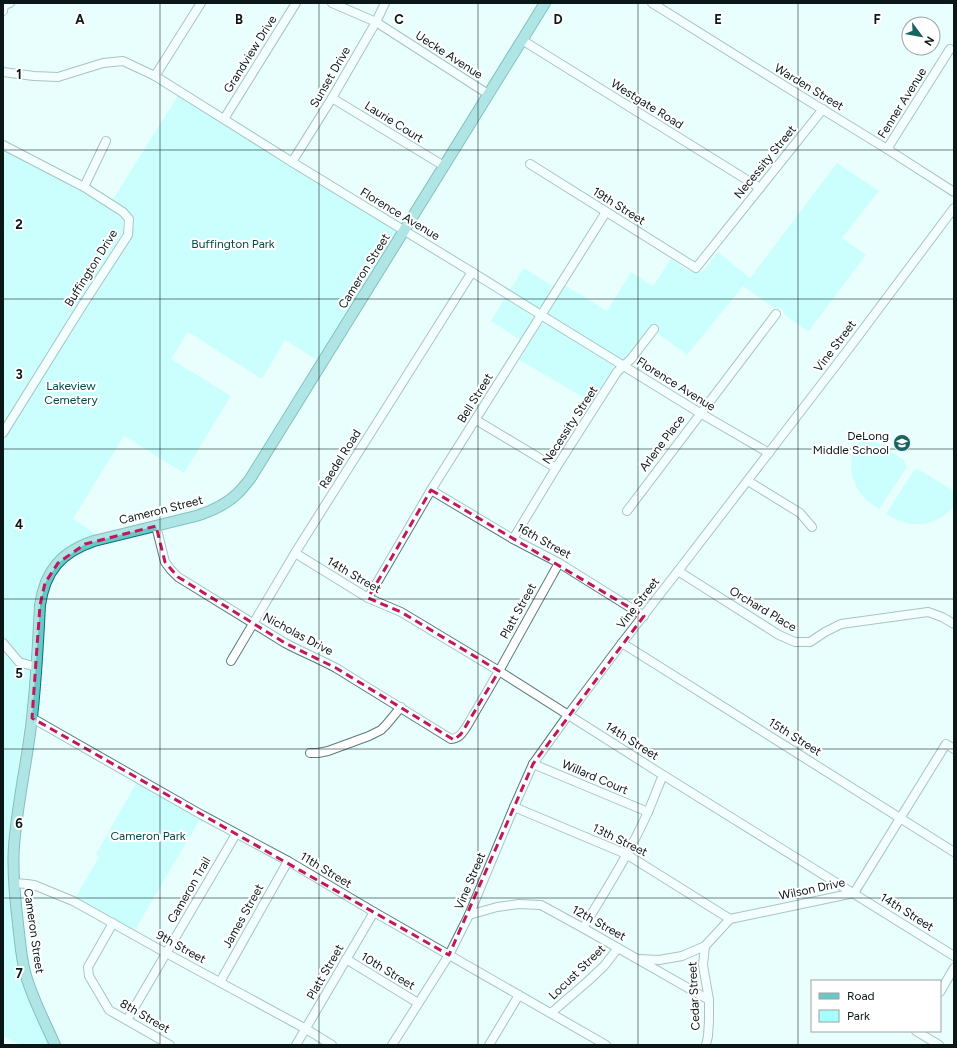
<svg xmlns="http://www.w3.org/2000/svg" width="957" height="1048" viewBox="0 0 957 1048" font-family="Figtree,sans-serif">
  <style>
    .green { fill: #a5fffc }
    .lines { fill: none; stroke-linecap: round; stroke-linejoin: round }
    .minor-casing { stroke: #5a7b7a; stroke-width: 10 }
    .major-casing { stroke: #067371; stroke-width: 12 }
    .minor { stroke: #fff; stroke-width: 8 }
    .major { stroke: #68c8c7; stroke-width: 10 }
    .marked { fill: none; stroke: #c2185b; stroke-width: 3; stroke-dasharray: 8 5; stroke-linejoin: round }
    .grid { fill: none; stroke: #0a1717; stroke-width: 1; stroke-opacity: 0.55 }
    .labels { text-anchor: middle; stroke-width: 4; stroke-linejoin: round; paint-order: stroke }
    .street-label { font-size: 12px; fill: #0a1717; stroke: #fff }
    .park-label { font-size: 12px; fill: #014948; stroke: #fff }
    .poi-label { font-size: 12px; fill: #0a1717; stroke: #fff; text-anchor: end }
    .grid-label { font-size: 13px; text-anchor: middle; font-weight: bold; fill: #0a1717; stroke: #fff; stroke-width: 4; stroke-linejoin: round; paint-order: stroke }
  </style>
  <rect width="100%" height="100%" fill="#e9fffe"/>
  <g class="green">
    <path d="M179 94 391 227 396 232 395 234 317 360 285 340 262 379 188 332 171 359 231 396 184 473 124 436 73 519 97 535 87 537 74 543 57 556 45 573 37 588 35 598 27 707 20 752 10 834 8 884 12 923 25 986 49 1045H21L3 1036V149L94 197 123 219V232L75 312 132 234C139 213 128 211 112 201Z"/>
    <path d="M837 163 879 191 842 238 866 255 808 332 784 314C783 309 780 306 774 308L743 286 687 355 652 329 629 358 624 361 620 360 549 316 548 313 550 309 565 285 607 311 631 272 653 286 671 259C680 265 693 277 704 270L718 252 750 278Z"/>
    <path d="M524 268 554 287 541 307 537 308 509 291Z"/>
    <path d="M505 298 533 317V321L522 341 491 321Z"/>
    <path d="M543 323 553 328 613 366V370L593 403 519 360 540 326Z"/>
    <path d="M862 433 904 460 907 467 879 509 866 500 856 487 851 471 852 456Z"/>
    <path d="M918 469 954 491V507L941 518 925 524H909L895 519 886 514 914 470Z"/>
    <path d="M137 782 156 792 200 819 135 930 75 898 99 857 96 854Z"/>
  </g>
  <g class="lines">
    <g class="minor-casing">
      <g id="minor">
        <path d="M332 3 376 22 488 94"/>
        <path d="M652 3 804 98 887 149 954 192"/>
        <path d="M3 11 4 5 10 3"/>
        <path d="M522 40 760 188"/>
        <path d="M3 72 34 76 58 77 103 63 123 61 155 76 292 162 472 272 541 315 700 413 769 453"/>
        <path d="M155 76 201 3"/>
        <path d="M332 98 444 166"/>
        <path d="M224 119 296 3"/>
        <path d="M3 145 84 187 123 212 129 219 128 235 82 306 3 433"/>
        <path d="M887 149 950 49"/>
        <path d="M292 162 332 98 376 22 385 3"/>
        <path d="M530 164 696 268 823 109"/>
        <path d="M84 187 106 141"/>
        <path d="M476 420 556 468"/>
        <path d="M748 481 800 513 812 527"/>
        <path d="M431 490 513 539 559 563 644 616"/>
        <path d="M627 511 776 314"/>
        <path d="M156 526 165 562 171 570 178 577 285 643C302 652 319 659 336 668L451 739C460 738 462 733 467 726L499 671 559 563"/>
        <path d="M513 539 556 468 617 372 631 359 654 329"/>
        <path d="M295 553 368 598 401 612 499 671 663 775 954 956"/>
        <path d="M678 571 779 635 795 642H810L825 632 841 624 928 612 942 617 954 624"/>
        <path d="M368 598 431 490 606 212"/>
        <path d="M3 643 19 662 36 667"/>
        <path d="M622 643 954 852"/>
        <path d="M231 661 295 553 472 272"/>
        <path d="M32 718 202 815 288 861 374 912 606 1045"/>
        <path d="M310 753H318L328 751 369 736 381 730 386 725 401 707"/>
        <path d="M533 764 648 812"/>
        <path d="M514 807 626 854 730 919"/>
        <path d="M14 883 27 884 34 885 73 901 166 953 306 1029 332 1045"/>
        <path d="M469 915 497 907 519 904 541 905 583 928 709 1000"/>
        <path d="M113 923 88 967 89 976 109 1010 170 1045"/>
        <path d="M583 928C606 890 630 852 648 812 653 800 658 787 663 775"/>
        <path d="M705 946 703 965 709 1000V1021L708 1036 706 1045"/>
        <path d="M346 959 418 1003"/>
        <path d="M639 959 659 960 682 956 705 946 730 919 854 893 946 744 954 749"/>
        <path d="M220 982 288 861"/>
        <path d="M940 992 954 968"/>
        <path d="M551 1013 587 982 604 966 618 948"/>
        <path d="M127 1020 236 834"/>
        <path d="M916 1031 939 1045"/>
        <path d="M296 1045 374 912"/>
        <path d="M392 1045 449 955 469 915 514 807 533 764 568 715 622 643 678 571 847 351 954 208"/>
        <path d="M489 1045 519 995"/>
      </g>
    </g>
    <g class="major-casing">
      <path id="major" d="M55 1045C45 1022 31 996 25 972 21 957 20 940 18 924 15 899 12 872 14 846 17 806 26 766 31 726 36 686 38 646 40 605 45 571 61 552 94 541L196 516C212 511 226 505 238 493 242 489 246 484 250 479L545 3"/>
    </g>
    <use href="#minor" class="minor"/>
    <use href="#major" class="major"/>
  </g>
  <path d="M0 0H957V1048H0ZM431 490 644 616 533 764 449 955 32 718 40 605 45 583 58 563 85 544 156 526 165 562 178 577 285 643 336 668 454 740 461 734 499 671 401 612 368 598Z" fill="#e9fffe" fill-opacity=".55" fill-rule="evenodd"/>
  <path class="marked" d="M431 490 644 616 533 764 449 955 32 718 40 605 45 583 58 563 85 544 156 526 165 562 178 577 285 643 336 668 454 740 461 734 499 671 401 612 368 598Z"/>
  <path class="grid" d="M160 3V1045M319 3V1045M478 3V1045M638 3V1045M798 3V1045M3 150H954M3 299H954M3 449H954M3 599H954M3 749H954M3 898H954"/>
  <defs>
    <g id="school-disc" transform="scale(0.9)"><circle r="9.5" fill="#166563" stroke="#fff"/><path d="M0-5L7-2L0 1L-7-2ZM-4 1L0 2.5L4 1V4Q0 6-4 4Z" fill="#fff"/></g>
  </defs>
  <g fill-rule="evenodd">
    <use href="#school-disc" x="902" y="443"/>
  </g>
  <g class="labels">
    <g class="street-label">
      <text transform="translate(250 54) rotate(-58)" y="4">Grandview Drive</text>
      <text transform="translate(449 55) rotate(33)" y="4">Uecke Avenue</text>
      <text transform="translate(330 77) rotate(-60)" y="4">Sunset Drive</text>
      <text transform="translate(809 87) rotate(31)" y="4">Warden Street</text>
      <text transform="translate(902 103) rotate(-58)" y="4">Fenner Avenue</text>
      <text transform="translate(647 104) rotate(32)" y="4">Westgate Road</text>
      <text transform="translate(394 122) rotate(32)" y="4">Laurie Court</text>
      <text transform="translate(765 162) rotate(-51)" y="4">Necessity Street</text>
      <text transform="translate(619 206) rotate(32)" y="4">19th Street</text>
      <text transform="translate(400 214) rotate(31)" y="4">Florence Avenue</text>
      <text transform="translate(91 268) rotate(-58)" y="4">Buffington Drive</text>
      <text transform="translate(364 271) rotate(-58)" y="4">Cameron Street</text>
      <text transform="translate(835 346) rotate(-53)" y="4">Vine Street</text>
      <text transform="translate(676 384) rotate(32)" y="4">Florence Avenue</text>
      <text transform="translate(475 398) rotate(-58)" y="4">Bell Street</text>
      <text transform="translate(570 425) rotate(-57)" y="4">Necessity Street</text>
      <text transform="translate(662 443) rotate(-53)" y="4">Arlene Place</text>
      <text transform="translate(340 459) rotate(-58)" y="4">Raedel Road</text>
      <text transform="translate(161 510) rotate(-14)" y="4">Cameron Street</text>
      <text transform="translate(544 541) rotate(29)" y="4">16th Street</text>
      <text transform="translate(354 575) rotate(30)" y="4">14th Street</text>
      <text transform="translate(638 603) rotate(-52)" y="4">Vine Street</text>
      <text transform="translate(763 609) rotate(31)" y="4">Orchard Place</text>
      <text transform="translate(518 611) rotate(-61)" y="4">Platt Street</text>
      <text transform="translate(298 634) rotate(28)" y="4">Nicholas Drive</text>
      <text transform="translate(795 737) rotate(32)" y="4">15th Street</text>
      <text transform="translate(632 741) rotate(32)" y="4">14th Street</text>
      <text transform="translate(595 777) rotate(23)" y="4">Willard Court</text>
      <text transform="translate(620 840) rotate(26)" y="4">13th Street</text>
      <text transform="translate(326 870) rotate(31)" y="4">11th Street</text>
      <text transform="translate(470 881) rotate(-67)" y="4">Vine Street</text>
      <text transform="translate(812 889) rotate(-12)" y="4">Wilson Drive</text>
      <text transform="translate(189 890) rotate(-60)" y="4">Cameron Trail</text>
      <text transform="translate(907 912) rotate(32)" y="4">14th Street</text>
      <text transform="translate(243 916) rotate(-61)" y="4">James Street</text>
      <text transform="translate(599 923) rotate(29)" y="4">12th Street</text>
      <text transform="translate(34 931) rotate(82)" y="4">Cameron Street</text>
      <text transform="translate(181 947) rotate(29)" y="4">9th Street</text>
      <text transform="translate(388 971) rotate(31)" y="4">10th Street</text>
      <text transform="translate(325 972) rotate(-60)" y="4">Platt Street</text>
      <text transform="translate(577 972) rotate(-44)" y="4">Locust Street</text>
      <text transform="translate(694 996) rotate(-93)" y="4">Cedar Street</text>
      <text transform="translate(145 1016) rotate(30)" y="4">8th Street</text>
    </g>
    <g class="park-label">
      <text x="233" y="248">Buffington Park</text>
      <text x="71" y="390">Lakeview<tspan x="71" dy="14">Cemetery</tspan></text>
      <text x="148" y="840">Cameron Park</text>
    </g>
    <g class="poi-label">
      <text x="889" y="440">DeLong<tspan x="889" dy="14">Middle School</tspan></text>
    </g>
  </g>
  <g class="grid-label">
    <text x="80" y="24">A</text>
    <text x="239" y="24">B</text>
    <text x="399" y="24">C</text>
    <text x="558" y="24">D</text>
    <text x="718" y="24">E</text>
    <text x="877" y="24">F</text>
    <text x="19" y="79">1</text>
    <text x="19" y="229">2</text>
    <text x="19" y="379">3</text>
    <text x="19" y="529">4</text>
    <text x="19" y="678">5</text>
    <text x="19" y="828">6</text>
    <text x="19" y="978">7</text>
  </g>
  <rect width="957" height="1048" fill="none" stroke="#0a1717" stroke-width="8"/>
  <rect x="811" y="980" width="130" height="52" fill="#ffffff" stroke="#9da2a2"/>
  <rect x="819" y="993" width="20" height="6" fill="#68c8c7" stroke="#9da2a2"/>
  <text x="847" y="1000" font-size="12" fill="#0a1717">Road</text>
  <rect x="819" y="1010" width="20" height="12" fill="#a5fffc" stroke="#9da2a2"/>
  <text x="847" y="1020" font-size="12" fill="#0a1717">Park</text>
  <g transform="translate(921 36) rotate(122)"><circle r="19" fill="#ffffff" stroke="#9da2a2"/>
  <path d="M0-3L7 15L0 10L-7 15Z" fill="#166563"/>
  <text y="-6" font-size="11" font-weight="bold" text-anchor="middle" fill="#0a1717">N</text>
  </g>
</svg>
